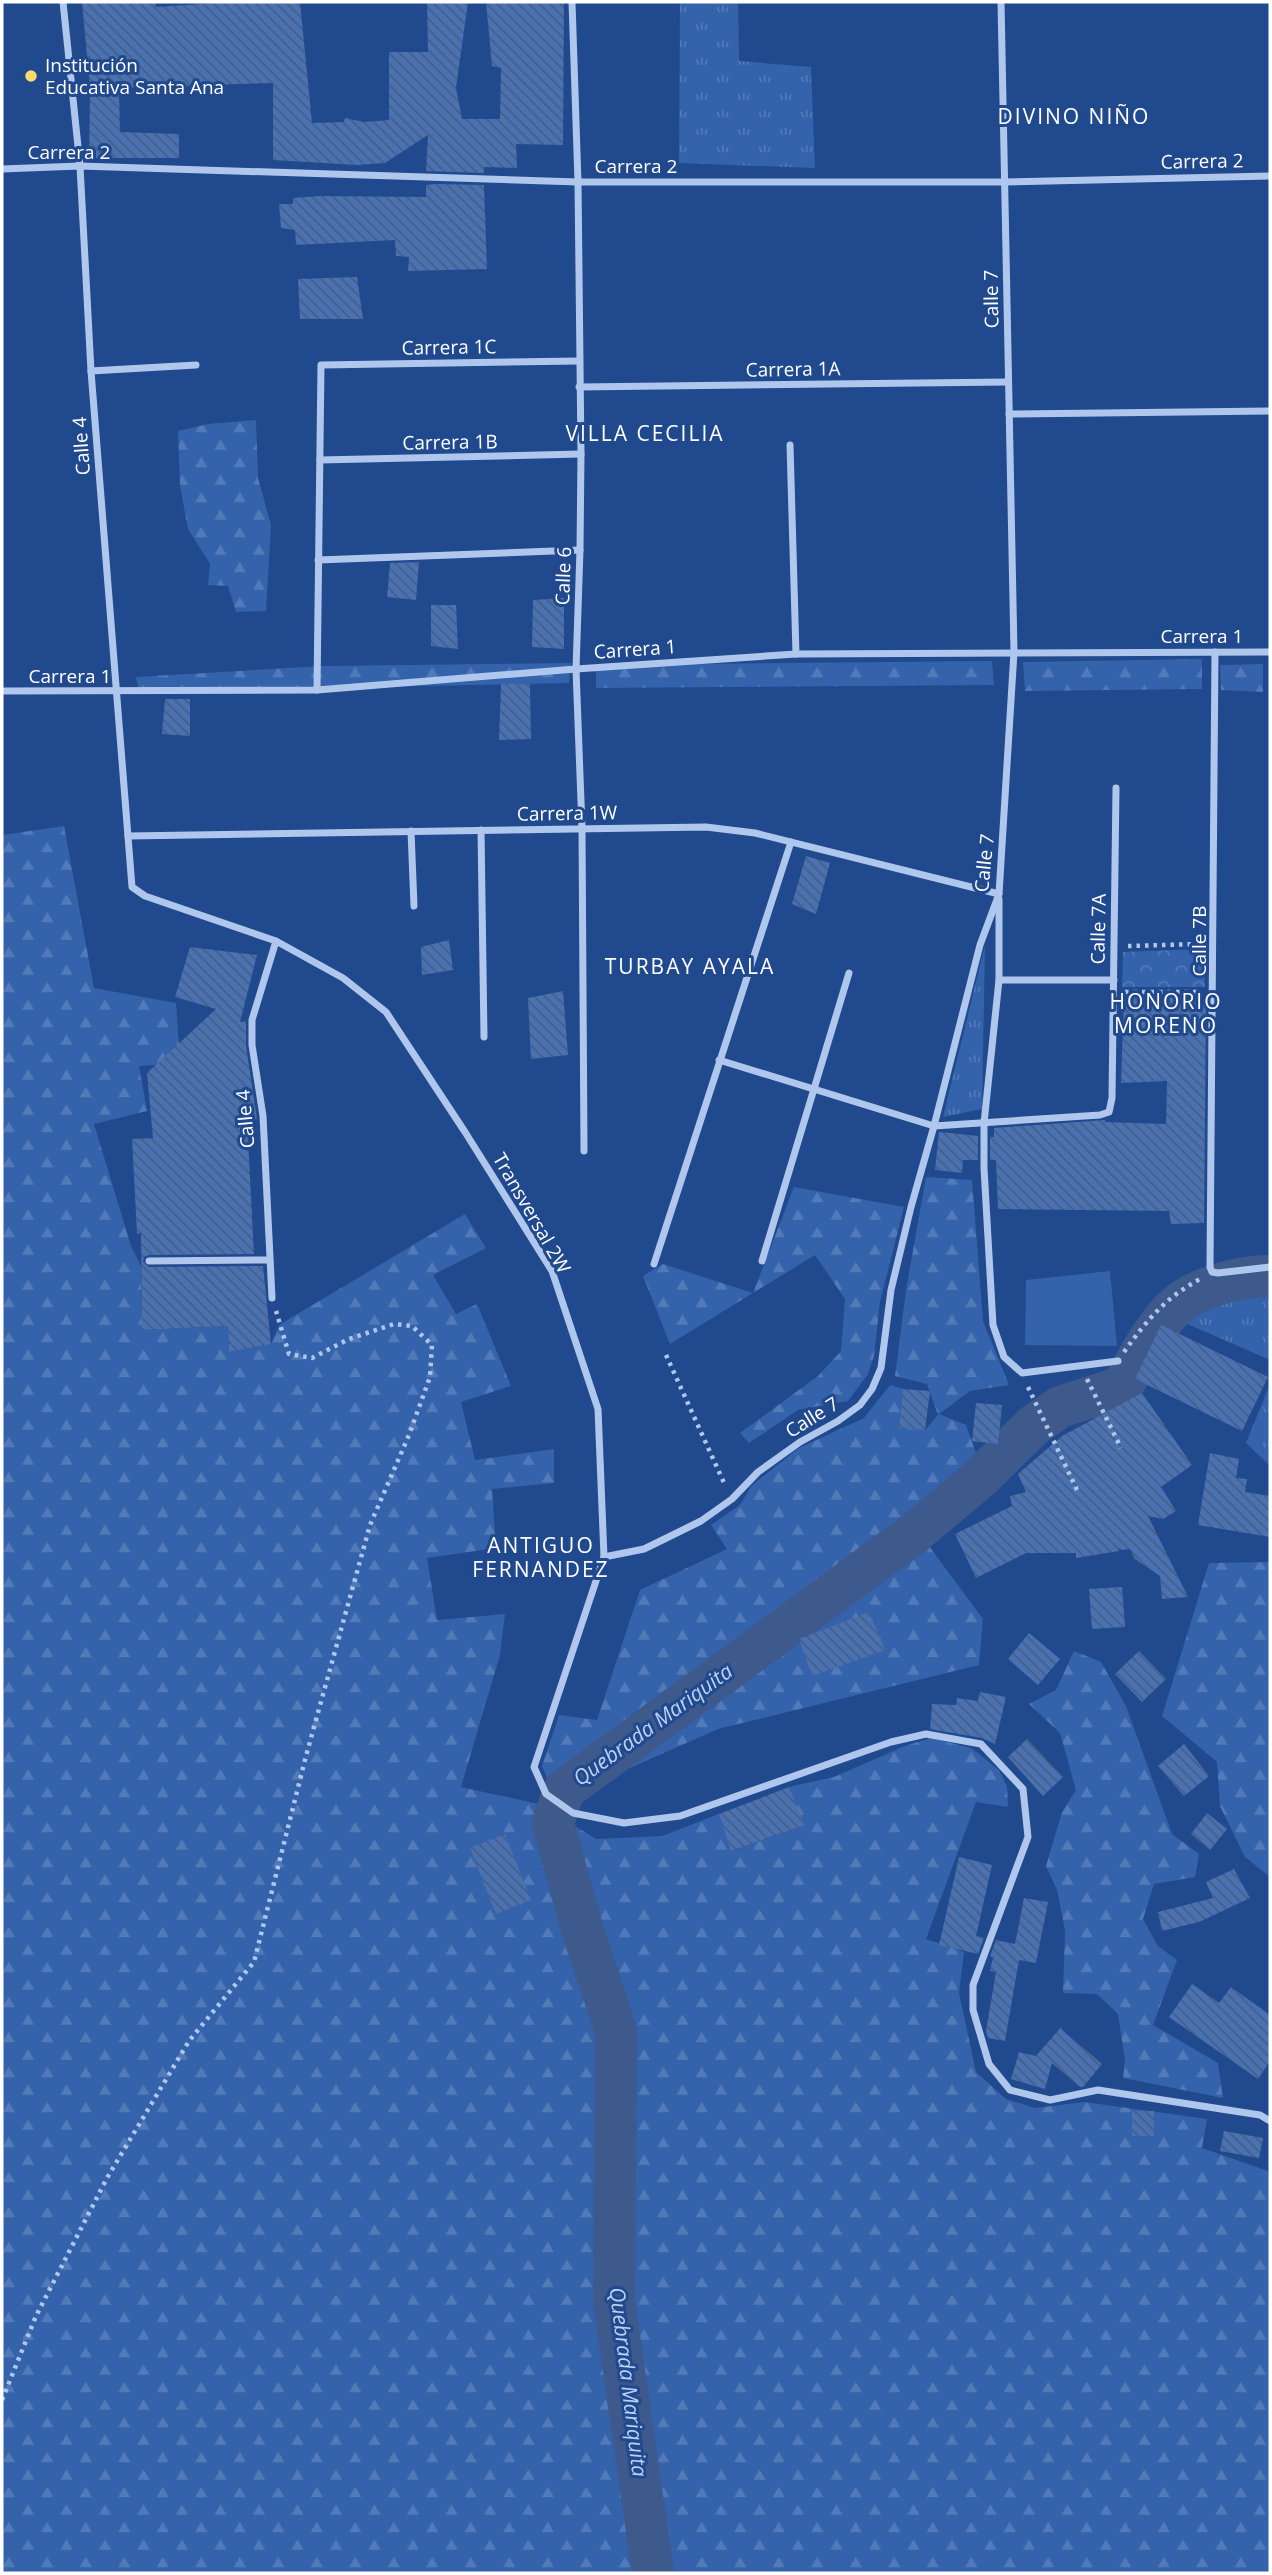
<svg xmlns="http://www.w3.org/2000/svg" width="1272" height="2575" viewBox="0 0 1272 2575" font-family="'Open Sans',sans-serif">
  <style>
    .grass { fill: url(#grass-tufts) }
    .forest { fill: url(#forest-firs) }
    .park { fill: url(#park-crowns) }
    .pitch { fill: #3462ab }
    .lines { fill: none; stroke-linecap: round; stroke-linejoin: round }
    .river { stroke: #3e5a8d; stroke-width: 42 }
    .building { fill: url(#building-back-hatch) }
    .path { stroke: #afc7ec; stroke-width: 4.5; stroke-dasharray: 3.5 5; stroke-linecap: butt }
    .street { stroke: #afc7ec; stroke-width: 7 }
    .poi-dot { fill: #f9db70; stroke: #20498e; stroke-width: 2.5 }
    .labels { text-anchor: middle; stroke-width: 6; stroke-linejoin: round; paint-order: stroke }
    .poi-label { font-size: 19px; fill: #fff; stroke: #20498e; text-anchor: start }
    .street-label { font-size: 19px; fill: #fff; stroke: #20498e }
    .neighbourhood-label { font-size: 21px; letter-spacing: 2px; fill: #fff; stroke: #20498e }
    .water-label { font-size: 21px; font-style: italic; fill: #bbd1f3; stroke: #20498e }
  </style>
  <defs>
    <pattern id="grass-tufts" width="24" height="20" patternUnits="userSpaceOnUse" patternTransform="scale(1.75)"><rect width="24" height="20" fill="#3462ab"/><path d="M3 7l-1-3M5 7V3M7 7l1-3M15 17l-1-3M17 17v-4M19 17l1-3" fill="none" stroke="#527ab8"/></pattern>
    <pattern id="forest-firs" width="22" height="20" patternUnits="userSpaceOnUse" patternTransform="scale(1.75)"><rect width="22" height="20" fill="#3462ab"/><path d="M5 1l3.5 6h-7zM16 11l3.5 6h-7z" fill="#527ab8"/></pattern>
    <pattern id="park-crowns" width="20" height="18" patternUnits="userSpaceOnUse" patternTransform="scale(1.75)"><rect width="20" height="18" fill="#3462ab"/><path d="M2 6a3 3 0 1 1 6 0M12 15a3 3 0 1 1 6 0" fill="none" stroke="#527ab8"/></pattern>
    <pattern id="building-back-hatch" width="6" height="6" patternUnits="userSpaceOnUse" patternTransform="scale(1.75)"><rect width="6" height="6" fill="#4972b5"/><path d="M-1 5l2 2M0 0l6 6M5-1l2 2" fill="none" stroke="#4b5d7b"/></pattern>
  </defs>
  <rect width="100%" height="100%" fill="#20498e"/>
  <g class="grass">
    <path d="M680 2H738L739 61 811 67 815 168 679 163Z"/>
    <path d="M985 945 982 1109 943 1117Z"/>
    <path d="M1250 1292 1270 1297V1360L1183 1322 1206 1302Z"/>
    <path d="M1270 1384V1466L1246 1443Z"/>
  </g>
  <g class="forest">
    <path d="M256 420 258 478 271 525 266 611 236 612 228 586 208 585 210 564 188 529 180 486 178 431 208 424Z"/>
    <path d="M1202 659V689L1025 691 1023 662Z"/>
    <path d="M992 661 994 685 596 688V665Z"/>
    <path d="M571 663 569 683 139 692 136 677 322 666Z"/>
    <path d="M1263 664V692L1221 690 1220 665Z"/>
    <path d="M64 826 94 988 176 1003 180 1063 139 1066 147 1111 94 1124 131 1246 141 1266 142 1330 228 1326 229 1352 271 1344 279 1325 465 1214 486 1248 433 1275 456 1314 477 1304 511 1386 461 1402 475 1460 554 1449V1483L492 1489 496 1548 427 1558 437 1620 505 1614 500 1655 461 1787 539 1804 596 1839 662 1836 719 1814 732 1851 804 1825 789 1787 834 1777 905 1746 931 1738 971 1748 999 1770 1007 1786 1008 1807 976 1802 926 1939 964 1952 959 1993 976 2072 1006 2099 1035 2108 1085 2102 1207 2119 1202 2148 1268 2171 1270 2192V2573H2V835Z"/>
    <path d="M926 1177 972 1180 983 1321 1009 1385 970 1391 939 1414 966 1425 981 1467 912 1523 983 1619 979 1665 718 1729 630 1768 599 1771 579 1803 551 1788 542 1766 559 1715 597 1720 640 1590 727 1549 711 1525 740 1505 752 1485 799 1448 864 1418 890 1385 903 1389 899 1428 925 1430 938 1415 927 1384 895 1376 906 1290Z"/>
    <path d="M794 1187 904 1207 880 1302 874 1356 868 1374 848 1401 798 1410 749 1443 740 1433 818 1376 841 1351 845 1299 815 1255 670 1344 643 1276 663 1264 753 1293Z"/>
    <path d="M1270 1562V1877L1245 1857 1220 1806 1217 1762 1162 1716 1209 1563Z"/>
    <path d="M1074 1651 1101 1662 1126 1706 1172 1834 1199 1854 1195 1877 1154 1884 1143 1919 1158 1946 1177 1960 1153 2025 1218 2063 1223 2098 1123 2078 1125 2060 1118 2014 1097 1994 1063 1993 1065 1930 1057 1890 1046 1866 1062 1812 1076 1790 1060 1733 1029 1704 1056 1690Z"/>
  </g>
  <path class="park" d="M1203 949 1205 987H1122L1123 952Z"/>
  <path class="pitch" d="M1110 1271 1117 1346 1025 1345 1026 1280Z"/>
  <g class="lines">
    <path class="river" d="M653 2573 614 2301 616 2031 583 1932 553 1823 564 1790 912 1535 979 1479 1034 1425 1060 1407 1122 1387C1137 1360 1151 1331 1173 1309 1195 1287 1240 1276 1270 1276"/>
  </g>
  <g class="building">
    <path d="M82 2H155L156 7 231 2H300L312 123 344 122 345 118 364 122 389 120V52H428L427 2H468L456 88 462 119H500L501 68 492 66 486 2H564L563 145 516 144 517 168 484 167V173L426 171 428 135 385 163 357 165 273 160V83L119 88 120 132 179 134V158H89L90 89Z"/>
    <path d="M435 184 484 185 487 269 408 271 409 257 396 256 395 240 296 245 295 230 281 228 279 204H293V198L320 196 426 197V185Z"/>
    <path d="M357 277 363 319H300L298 279Z"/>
    <path d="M419 562 416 600 387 597 390 563Z"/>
    <path d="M564 598V649L532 647 533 600Z"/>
    <path d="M431 605H456L458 649 431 646Z"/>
    <path d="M501 684H530L531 739 499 740Z"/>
    <path d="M165 699H190V736L162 734Z"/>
    <path d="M806 856 830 863 816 914 792 904Z"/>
    <path d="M449 940 453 970 422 975 421 947Z"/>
    <path d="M190 947 257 955 240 1022 246 1021V1046L257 1119 247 1120 254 1254 149 1255 144 1257 143 1262 149 1267 263 1266 271 1344 229 1352 228 1326 142 1330 141 1233 137 1234 132 1139 153 1138 147 1073 216 1009 175 997Z"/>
    <path d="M563 991 568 1055 531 1059 528 998Z"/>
    <path d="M1124 997H1206L1204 1223 1171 1224 1169 1211 998 1209 996 1160H990V1137H994V1128L1105 1120V1122L1166 1124 1167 1081 1121 1083Z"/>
    <path d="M939 1132 978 1136V1160H963L962 1173 935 1170Z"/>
    <path d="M1161 1325 1268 1377 1242 1431 1135 1379Z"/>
    <path d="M903 1389 930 1391 925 1430 899 1428Z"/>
    <path d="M1142 1393 1192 1465 1161 1487 1176 1511 1163 1519 1148 1516 1188 1597 1162 1599 1160 1576 1135 1559 1130 1549 1122 1550 1119 1548V1551L1076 1558V1553H1026L976 1578 955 1534 1012 1506 1010 1496 1026 1492 1018 1474 1062 1436Z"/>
    <path d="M976 1403 1002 1405 998 1444 972 1441Z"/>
    <path d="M1210 1453 1239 1459 1236 1478 1247 1479 1245 1492 1270 1496V1537L1198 1525Z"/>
    <path d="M1122 1587 1125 1627 1092 1629 1089 1589Z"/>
    <path d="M869 1612 885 1650 812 1676 799 1639Z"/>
    <path d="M1029 1633 1060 1659 1038 1685 1008 1659Z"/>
    <path d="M1139 1651 1166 1679 1142 1702 1115 1674Z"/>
    <path d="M980 1692 1006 1697 995 1744 982 1738 930 1729 932 1704 956 1705 957 1698 978 1701Z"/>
    <path d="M1027 1739 1063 1777 1043 1796 1008 1757Z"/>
    <path d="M1184 1744 1209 1776 1184 1796 1158 1766Z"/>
    <path d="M789 1787 805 1825 731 1851 719 1814Z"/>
    <path d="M1207 1813 1227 1829 1210 1850 1191 1834Z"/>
    <path d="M505 1834 531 1900 496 1914 470 1848Z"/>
    <path d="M959 1857 992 1865 976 1936 984 1938 978 1954 939 1945Z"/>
    <path d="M1234 1869 1250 1898 1199 1922 1162 1931 1158 1912 1213 1898 1206 1882Z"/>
    <path d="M1024 1898 1048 1902 1036 1963 1019 1960 1005 2041 988 2038 986 2031 996 1972 990 1971 993 1957H990L996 1940 1015 1944Z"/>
    <path d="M1192 1984 1219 2003 1231 1987 1270 2015V2061L1258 2079 1169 2017Z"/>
    <path d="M1062 2026 1061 2029 1102 2064 1083 2087H1080L1052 2063 1045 2089 1011 2079 1019 2052 1036 2056Z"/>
    <rect x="1132" y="2111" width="22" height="25"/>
    <path d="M1224 2131 1263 2138 1259 2158 1220 2151Z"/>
  </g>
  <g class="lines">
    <g class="path">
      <path d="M1128 946 1200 944"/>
      <path d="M1125 992H1200"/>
      <path d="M1124 1352C1147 1320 1165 1298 1200 1279"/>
      <path d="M666 1355 725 1485"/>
      <path d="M1087 1379 1121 1448"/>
      <path d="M1028 1387 1077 1490"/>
      <path d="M2 2400 36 2316 107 2178 189 2041 254 1962 306 1756 370 1525 409 1435 430 1377 432 1345 412 1326 394 1324 349 1339 312 1358 289 1354 276 1311"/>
    </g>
    <g class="street">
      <path d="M63 2 80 166 91 371 132 887 145 896 276 941 343 978 386 1012 465 1132 552 1271 598 1409 604 1557 534 1767 546 1794 573 1813 624 1823 680 1816 891 1742 926 1734 981 1744 1023 1789 1028 1837 973 1985V2010L989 2064 1010 2090 1050 2100 1098 2090 1260 2115 1270 2121"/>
      <path d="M572 2 578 182 581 454 580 550 576 669 582 828 584 1151"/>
      <path d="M2 169 80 166 578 182H1004L1270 176"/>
      <path d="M91 371 196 365"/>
      <path d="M579 387 1008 382"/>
      <path d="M1009 414 1270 411"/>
      <path d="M790 445 796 654"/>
      <path d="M320 460 581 454"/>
      <path d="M318 560 580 550"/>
      <path d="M1215 652 1210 1267 1212 1272 1218 1273 1270 1267"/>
      <path d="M317 690 321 365 579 361"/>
      <path d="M2 691 317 690 576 669 796 654 1270 652"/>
      <path d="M481 830 484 1037"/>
      <path d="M411 831 414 906"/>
      <path d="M128 836 706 827 755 833 999 894"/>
      <path d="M999 899V980L984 1123V1168L993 1325 1004 1357 1022 1373 1118 1361"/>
      <path d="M999 980H1114"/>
      <path d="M719 1060 934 1126 1100 1115 1109 1112 1112 1098 1116 788"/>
      <path d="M149 1261 268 1260"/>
      <path d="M762 1261 849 973"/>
      <path d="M654 1264 791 842"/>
      <path d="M272 1298 263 1116 252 1045V1020L276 941"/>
      <path d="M604 1557 644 1549 701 1521 732 1499 758 1472 800 1442 838 1421 860 1405 872 1389 881 1368 891 1290 911 1207 934 1126 980 945 999 894 1014 652 1001 2"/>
    </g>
  </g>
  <circle class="poi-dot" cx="31" cy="76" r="7"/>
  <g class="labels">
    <g class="poi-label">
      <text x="45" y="72">Institución<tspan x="45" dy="22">Educativa Santa Ana</tspan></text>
    </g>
    <g class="street-label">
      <text x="69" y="159">Carrera 2</text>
      <text transform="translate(1202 161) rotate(-1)" y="7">Carrera 2</text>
      <text x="636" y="173">Carrera 2</text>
      <text transform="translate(991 299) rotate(-91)" y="7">Calle 7</text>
      <text transform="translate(449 347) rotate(-1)" y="7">Carrera 1C</text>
      <text transform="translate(793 369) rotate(-1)" y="7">Carrera 1A</text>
      <text transform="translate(450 442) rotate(-1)" y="7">Carrera 1B</text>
      <text transform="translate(81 446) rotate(-94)" y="7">Calle 4</text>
      <text transform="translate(563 576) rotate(-88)" y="7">Calle 6</text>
      <text x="1202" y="643">Carrera 1</text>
      <text transform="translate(635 649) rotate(-4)" y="7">Carrera 1</text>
      <text x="70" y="683">Carrera 1</text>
      <text transform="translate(567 813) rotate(-1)" y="7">Carrera 1W</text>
      <text transform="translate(984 863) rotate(-84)" y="7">Calle 7</text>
      <text transform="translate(1098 929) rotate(-89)" y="7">Calle 7A</text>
      <text transform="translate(1199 941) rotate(-90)" y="7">Calle 7B</text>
      <text transform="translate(245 1119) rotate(-95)" y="7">Calle 4</text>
      <text transform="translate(532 1213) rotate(60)" y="7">Transversal 2W</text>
      <text transform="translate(812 1417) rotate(-32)" y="7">Calle 7</text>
    </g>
    <g class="neighbourhood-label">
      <text x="1074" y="124">DIVINO NIÑO</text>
      <text x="645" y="441">VILLA CECILIA</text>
      <text x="690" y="974">TURBAY AYALA</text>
      <text x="1166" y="1009">HONORIO<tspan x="1166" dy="24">MORENO</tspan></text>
      <text x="541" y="1553">ANTIGUO<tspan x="541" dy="24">FERNANDEZ</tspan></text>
    </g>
    <g class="water-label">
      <text transform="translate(653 1725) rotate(-36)" y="7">Quebrada Mariquita</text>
      <text transform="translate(628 2382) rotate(83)" y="7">Quebrada Mariquita</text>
    </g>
  </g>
  <rect width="1272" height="2575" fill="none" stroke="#ffffff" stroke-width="7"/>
</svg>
